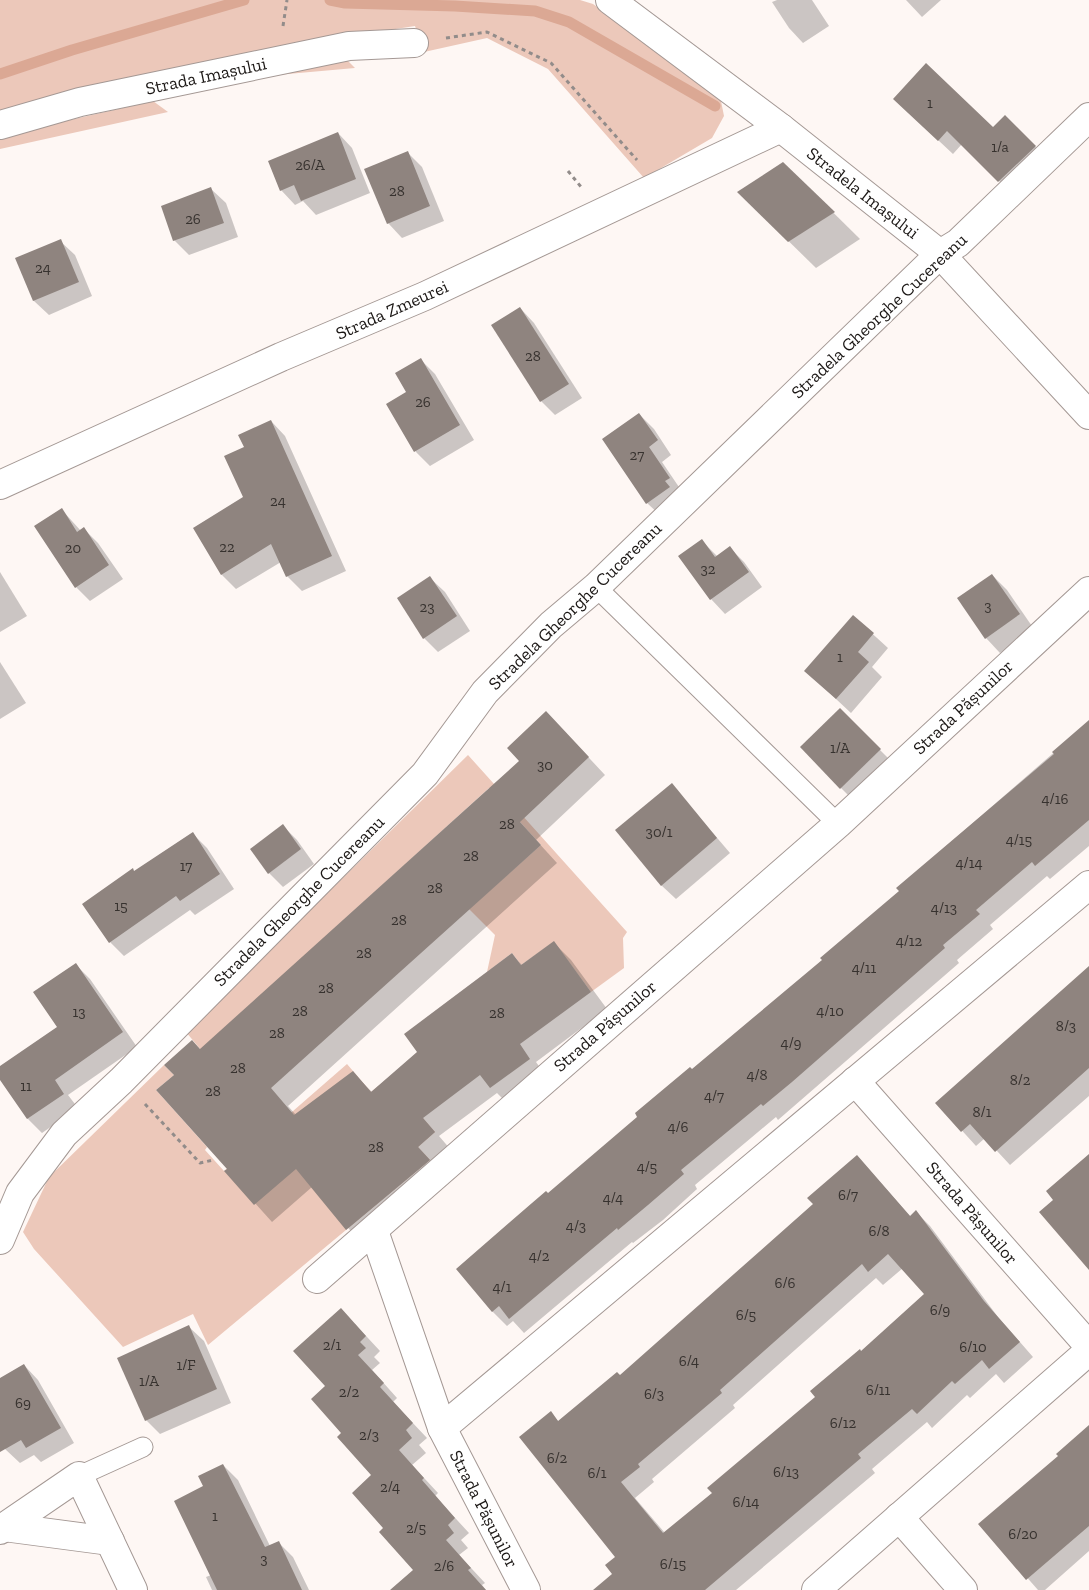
<svg xmlns="http://www.w3.org/2000/svg" width="1089" height="1590" viewBox="0 0 1089 1590" font-family="'Zilla Slab',serif">
  <style>
    .green { fill: #ecc8ba }
    .shadow { fill: #0003; fill-rule: evenodd }
    .lines { fill: none; stroke-linecap: round; stroke-linejoin: round }
    .stream { stroke: #dba894; stroke-width: 11 }
    .building { fill: #8f847f; fill-rule: evenodd }
    .service-casing { stroke: #a49894; stroke-width: 21 }
    .minor-casing { stroke: #a49894; stroke-width: 30 }
    .path { stroke: #928c8a; stroke-width: 3; stroke-dasharray: 4 4; stroke-linecap: butt }
    .service { stroke: #fff; stroke-width: 19 }
    .minor { stroke: #fff; stroke-width: 28 }
    .labels { text-anchor: middle; stroke-width: 4; stroke-linejoin: round; paint-order: stroke }
    .number-label { font-size: 15px; fill: #37322f }
    .street-label { font-size: 18px; fill: #1a1614; stroke: #fff }
  </style>
  <rect width="100%" height="100%" fill="#fef7f4"/>
  <g class="green">
    <path d="M0 0H580L593 4 719 91 724 116 712 138 644 178 548 69 487 38 424 52 415 26 286 46 0 113Z"/>
    <path d="M345 58 355 68 254 77Z"/>
    <path d="M153 101 168 112 0 149V136Z"/>
    <path d="M468 755 627 932 623 938 624 968 591 992 554 942 521 965 512 953 487 972 495 935 469 909 541 845 489 788 201 1050 186 1032Z"/>
    <path d="M347 1064 371 1092 388 1078 435 1132 418 1147 430 1160 208 1345 193 1314 123 1347 34 1249 23 1232 49 1177 164 1065 174 1075 156 1090 207 1147 205 1150 224 1171Z"/>
  </g>
  <g class="shadow">
    <path d="M777 0H812L829 26 803 43 789 28 772 2Z"/>
    <path d="M906 0H941L922 17Z"/>
    <path d="M909 113 993 128 1005 116 1049 161 1014 196 962 144 953 154Z"/>
    <path d="M338 133 352 148 370 193 316 215 303 201 295 205 281 190Z"/>
    <path d="M408 153 422 167 444 221 402 238 388 223Z"/>
    <path d="M783 163 860 239 816 268 766 219Z"/>
    <path d="M211 189 226 203 238 237 189 255 174 240Z"/>
    <path d="M60 241 75 255 92 296 49 315 34 301 17 259Z"/>
    <path d="M520 308 534 323 582 398 555 415 541 401Z"/>
    <path d="M420 359 435 374 474 440 430 466 416 452 388 405 408 393Z"/>
    <path d="M639 414 654 429 671 455 662 462 683 493 662 517 647 503Z"/>
    <path d="M271 421 285 436 346 571 302 591 287 576 281 562 236 589 222 575 194 528 245 497 246 448Z"/>
    <path d="M62 510 81 531 84 529 98 543 123 579 90 601 76 587Z"/>
    <path d="M702 541 718 557 730 548 744 562 762 587 725 614 711 599Z"/>
    <path d="M0 572 27 616 0 632Z"/>
    <path d="M992 575 1007 590 1034 629 1000 653 986 638Z"/>
    <path d="M430 578 445 592 470 631 438 652 424 638Z"/>
    <path d="M854 617 888 648 872 667 882 677 851 713 806 671Z"/>
    <path d="M0 662 26 703 0 719Z"/>
    <path d="M840 710 894 764 855 802 841 788Z"/>
    <path d="M1089 722V846L1050 879 1047 876 990 925 993 929 957 960 959 963 778 1120 776 1117 695 1185 697 1189 663 1220 633 1243 632 1242 524 1333 513 1321 507 1326 492 1311 548 1195 823 960 900 891 898 888Z"/>
    <path d="M563 730 605 775 536 840 557 863 288 1106 296 1115 353 1073 373 1093 418 1052 512 955 523 966 554 943 571 960 607 1009 536 1062 546 1076 508 1104 497 1093 439 1136 451 1150 364 1246 312 1187 272 1222 226 1171 228 1169 201 1051Z"/>
    <path d="M672 785 730 853 676 899 661 885Z"/>
    <path d="M283 826 297 840 314 864 283 887 269 873Z"/>
    <path d="M192 833 207 848 234 889 195 915 190 910 124 956 110 942 134 872Z"/>
    <path d="M75 964 90 979 137 1047 68 1095 78 1108 42 1133 28 1119 0 1078V1068L59 1027Z"/>
    <path d="M1089 967V1096L1010 1165 985 1138 976 1146 937 1103Z"/>
    <path d="M857 1156 911 1217 916 1212 930 1226 998 1317 1033 1357 1004 1383 996 1374 970 1398 967 1395 932 1428 927 1422 872 1469 875 1473 736 1590H604L614 1574 617 1557 551 1413 559 1422 620 1377 814 1204ZM903 1268 926 1294 713 1493 665 1533 635 1498 654 1482 652 1479 735 1408 733 1405 876 1278 883 1285Z"/>
    <path d="M355 1324 380 1351 374 1357 380 1363 372 1370 397 1398 393 1402 427 1438 419 1445 426 1453 412 1465 438 1493 435 1496 469 1533 461 1540 468 1548 459 1555 485 1583 482 1585 486 1590H406L415 1570 384 1528 373 1475 343 1433 327 1386Z"/>
    <path d="M189 1327 204 1341 231 1403 160 1434 146 1420Z"/>
    <path d="M24 1365 38 1380 74 1443 41 1462 34 1455 20 1463 5 1449 0 1439V1379Z"/>
    <path d="M1089 1427V1551L1045 1590H1038L980 1524 1059 1456Z"/>
    <path d="M223 1465 238 1480 270 1546 278 1542 293 1557 309 1590H212L206 1577 211 1575 205 1487Z"/>
  </g>
  <g class="lines">
    <g class="stream">
      <path d="M330 0 345 3 455 6 535 11 569 22 715 106"/>
      <path d="M0 74 72 50 244 0"/>
    </g>
  </g>
  <g class="building">
    <path d="M926 63 993 127 1005 115 1036 146 998 182 947 131 938 141 893 99Z"/>
    <path d="M338 132 356 179 301 201 294 185 280 191 268 161Z"/>
    <path d="M408 151 430 206 387 224 364 169Z"/>
    <path d="M783 162 835 212 788 242 737 192Z"/>
    <path d="M211 187 224 223 173 241 161 206Z"/>
    <path d="M61 239 79 282 33 301 15 258Z"/>
    <path d="M520 307 569 384 540 402 491 325Z"/>
    <path d="M421 358 460 425 414 452 386 404 406 392 395 373Z"/>
    <path d="M639 413 658 440 649 447 670 478 665 481 670 487 646 504 602 439Z"/>
    <path d="M271 420 332 556 286 577 271 544 221 575 193 528 243 497 224 456 244 447 238 435Z"/>
    <path d="M62 508 77 532 84 527 109 565 75 588 34 526Z"/>
    <path d="M702 539 715 557 730 546 749 572 710 600 678 556Z"/>
    <path d="M992 574 1020 614 985 639 957 598Z"/>
    <path d="M430 576 457 616 423 639 397 598Z"/>
    <path d="M853 615 874 633 858 652 869 662 836 699 804 671Z"/>
    <path d="M840 708 881 749 840 789 800 747Z"/>
    <path d="M546 711 589 757 520 822 541 845 271 1088 294 1115 353 1071 371 1092 417 1052 404 1034 512 953 521 965 554 941 591 992 520 1044 530 1059 490 1088 480 1075 423 1118 435 1132 418 1147 430 1160 346 1230 296 1169 254 1205 224 1171 227 1169 156 1090 174 1075 164 1065 192 1040 200 1049 519 761 507 748Z"/>
    <path d="M1089 720V820L1035 866 1032 862 976 910 980 914 943 945 945 948 792 1082 763 1106 761 1104 681 1170 684 1174 648 1205 618 1230 617 1228 509 1319 499 1306 492 1312 456 1269 532 1203 546 1191 548 1193 637 1117 635 1113 690 1067 692 1069 822 960 820 958 899 891 896 888 1054 754 1052 752Z"/>
    <path d="M672 783 717 838 661 886 615 830Z"/>
    <path d="M283 824 301 849 268 874 250 849Z"/>
    <path d="M193 832 220 874 180 901 176 896 109 943 82 904 133 868 134 871Z"/>
    <path d="M76 963 123 1032 55 1080 64 1094 27 1119 0 1080V1066L57 1027 33 992Z"/>
    <path d="M1089 966V1068L995 1152 970 1124 961 1132 935 1103Z"/>
    <path d="M1089 1154V1270L1039 1212 1053 1200 1046 1191Z"/>
    <path d="M857 1155 910 1216 916 1210 984 1301 1020 1342 989 1369 982 1360 955 1384 952 1381 917 1414 912 1409 858 1454 861 1458 705 1590H593L612 1574 605 1565 615 1557 519 1437 551 1411 558 1421 617 1372 620 1375 813 1204 807 1198ZM888 1254 924 1294 861 1351 860 1349 810 1391 815 1397 707 1488 712 1493 663 1533 621 1482 640 1467 638 1464 722 1393 720 1390 862 1264 868 1272Z"/>
    <path d="M341 1308 366 1336 360 1342 366 1348 358 1355 384 1383 380 1387 413 1423 406 1430 412 1438 399 1450 424 1478 422 1480 455 1518 448 1525 454 1533 446 1540 471 1568 468 1570 486 1590H390L413 1570 379 1532 383 1528 352 1493 371 1475 337 1437 341 1433 311 1399 325 1386 293 1351Z"/>
    <path d="M189 1325 217 1389 145 1421 117 1358Z"/>
    <path d="M24 1364 61 1428 26 1448 21 1440 0 1452V1378Z"/>
    <path d="M1089 1425V1526L1026 1580 978 1524 1058 1456 1056 1454Z"/>
    <path d="M223 1464 265 1547 279 1541 302 1590H217L174 1501 203 1486 198 1476Z"/>
  </g>
  <g class="lines">
    <g class="service-casing">
      <g id="service">
        <path d="M596 587 838 824"/>
        <path d="M79 1476 143 1447"/>
      </g>
    </g>
    <g class="minor-casing">
      <g id="minor">
        <path d="M610 0 781 128 940 254 1089 415"/>
        <path d="M0 125 80 102 349 46 414 43"/>
        <path d="M0 485 281 357 425 296 781 128"/>
        <path d="M855 1081 1089 1346"/>
        <path d="M374 1231 442 1428 526 1590"/>
        <path d="M0 1240 20 1193 64 1134 121 1081 425 774 485 692 551 625 596 587 940 254 958 243 1089 117"/>
        <path d="M317 1279 838 824 1089 591"/>
        <path d="M442 1428 1089 885"/>
        <path d="M899 1517 963 1590"/>
        <path d="M4 1527 110 1541"/>
        <path d="M0 1530 79 1476 133 1590"/>
        <path d="M816 1590 1089 1351"/>
      </g>
    </g>
    <g class="path">
      <path d="M283 26 287 0"/>
      <path d="M446 38 487 32 551 63 637 160"/>
      <path d="M568 171 582 188"/>
      <path d="M145 1104 200 1163 213 1160"/>
    </g>
    <use href="#service" class="service"/>
    <use href="#minor" class="minor"/>
  </g>
  <g class="labels">
    <g class="number-label">
      <text x="930" y="108">1</text>
      <text x="1000" y="152">1/a</text>
      <text x="310" y="170">26/A</text>
      <text x="397" y="196">28</text>
      <text x="193" y="224">26</text>
      <text x="43" y="273">24</text>
      <text x="533" y="361">28</text>
      <text x="423" y="407">26</text>
      <text x="637" y="460">27</text>
      <text x="278" y="506">24</text>
      <text x="227" y="552">22</text>
      <text x="73" y="553">20</text>
      <text x="708" y="574">32</text>
      <text x="988" y="611">3</text>
      <text x="427" y="612">23</text>
      <text x="840" y="662">1</text>
      <text x="840" y="753">1/A</text>
      <text x="545" y="770">30</text>
      <text x="1055" y="804">4/16</text>
      <text x="507" y="829">28</text>
      <text x="659" y="837">30/1</text>
      <text x="1019" y="845">4/15</text>
      <text x="471" y="861">28</text>
      <text x="969" y="868">4/14</text>
      <text x="186" y="871">17</text>
      <text x="435" y="893">28</text>
      <text x="121" y="911">15</text>
      <text x="944" y="913">4/13</text>
      <text x="399" y="925">28</text>
      <text x="909" y="946">4/12</text>
      <text x="364" y="958">28</text>
      <text x="864" y="973">4/11</text>
      <text x="326" y="993">28</text>
      <text x="300" y="1016">28</text>
      <text x="830" y="1016">4/10</text>
      <text x="79" y="1017">13</text>
      <text x="497" y="1018">28</text>
      <text x="1066" y="1031">8/3</text>
      <text x="277" y="1038">28</text>
      <text x="791" y="1048">4/9</text>
      <text x="238" y="1073">28</text>
      <text x="757" y="1080">4/8</text>
      <text x="1020" y="1085">8/2</text>
      <text x="26" y="1091">11</text>
      <text x="213" y="1096">28</text>
      <text x="714" y="1101">4/7</text>
      <text x="982" y="1117">8/1</text>
      <text x="678" y="1132">4/6</text>
      <text x="376" y="1152">28</text>
      <text x="647" y="1172">4/5</text>
      <text x="848" y="1200">6/7</text>
      <text x="613" y="1203">4/4</text>
      <text x="576" y="1231">4/3</text>
      <text x="879" y="1236">6/8</text>
      <text x="539" y="1261">4/2</text>
      <text x="785" y="1288">6/6</text>
      <text x="502" y="1292">4/1</text>
      <text x="940" y="1315">6/9</text>
      <text x="746" y="1320">6/5</text>
      <text x="332" y="1350">2/1</text>
      <text x="973" y="1352">6/10</text>
      <text x="689" y="1366">6/4</text>
      <text x="186" y="1370">1/F</text>
      <text x="149" y="1386">1/A</text>
      <text x="878" y="1395">6/11</text>
      <text x="349" y="1397">2/2</text>
      <text x="654" y="1399">6/3</text>
      <text x="23" y="1408">69</text>
      <text x="843" y="1428">6/12</text>
      <text x="369" y="1440">2/3</text>
      <text x="557" y="1463">6/2</text>
      <text x="786" y="1477">6/13</text>
      <text x="597" y="1478">6/1</text>
      <text x="390" y="1492">2/4</text>
      <text x="746" y="1507">6/14</text>
      <text x="215" y="1521">1</text>
      <text x="416" y="1533">2/5</text>
      <text x="1023" y="1539">6/20</text>
      <text x="264" y="1564">3</text>
      <text x="673" y="1569">6/15</text>
      <text x="444" y="1571">2/6</text>
    </g>
    <g class="street-label">
      <text transform="translate(206 76) rotate(-12)" y="6">Strada Imașului</text>
      <text transform="translate(863 193) rotate(38)" y="6">Stradela Imașului</text>
      <text transform="translate(392 310) rotate(-24)" y="6">Strada Zmeurei</text>
      <text transform="translate(879 316) rotate(-43)" y="6">Stradela Gheorghe Cucereanu</text>
      <text transform="translate(575 606) rotate(-44)" y="6">Stradela Gheorghe Cucereanu</text>
      <text transform="translate(963 707) rotate(-43)" y="6">Strada Pășunilor</text>
      <text transform="translate(299 901) rotate(-45)" y="6">Stradela Gheorghe Cucereanu</text>
      <text transform="translate(605 1026) rotate(-41)" y="6">Strada Pășunilor</text>
      <text transform="translate(972 1213) rotate(49)" y="6">Strada Pășunilor</text>
      <text transform="translate(484 1509) rotate(63)" y="6">Strada Pășunilor</text>
    </g>
  </g>
</svg>
